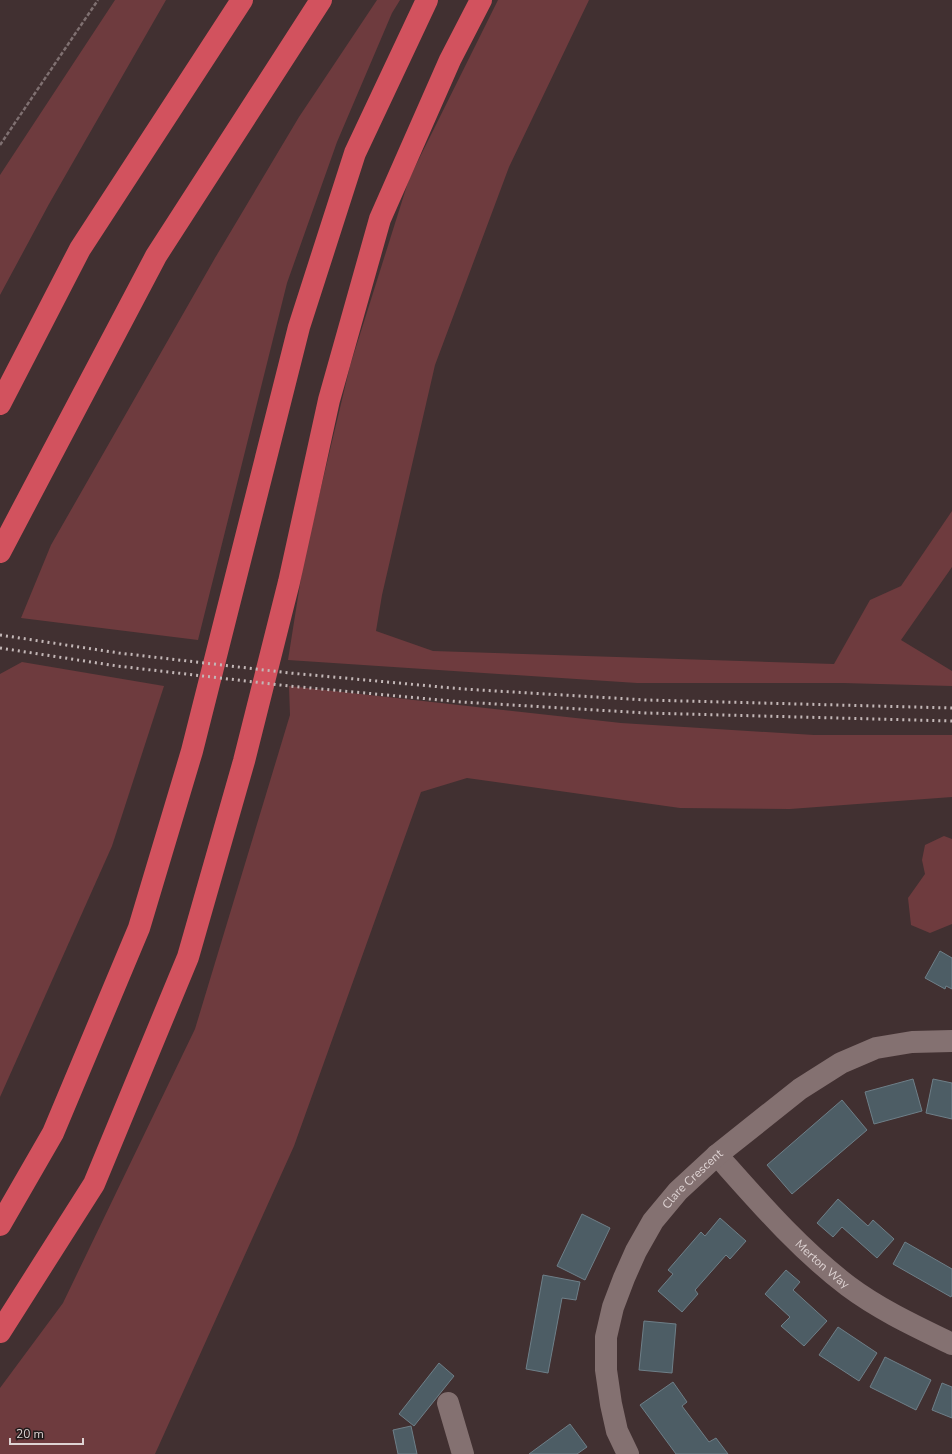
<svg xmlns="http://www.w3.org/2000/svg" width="952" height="1454" viewBox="0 0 952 1454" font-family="'Nunito Sans',sans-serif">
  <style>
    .green { fill: #6e3b3e }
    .building { fill: #4d5d65; stroke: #6e7f88 }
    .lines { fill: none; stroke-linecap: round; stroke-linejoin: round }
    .path { stroke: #7f7071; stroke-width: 2.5; stroke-dasharray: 4 2; stroke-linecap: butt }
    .street { stroke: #847171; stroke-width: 22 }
    .highway { stroke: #d2525e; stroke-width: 22 }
    .rail { stroke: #c3b7b7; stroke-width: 3; stroke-dasharray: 2 4; stroke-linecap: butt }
    .labels { text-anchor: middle; stroke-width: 4; stroke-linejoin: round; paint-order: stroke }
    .street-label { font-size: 12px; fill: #ded3d3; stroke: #221b1b }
  </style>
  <rect width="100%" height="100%" fill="#413031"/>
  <g class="green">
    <path d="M115 0H166L49 204 0 295V175Z"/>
    <path d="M377 0H400L392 13 337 142 287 283 198 640 21 618 51 545 215 258 299 117Z"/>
    <path d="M498 0H589L509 167 435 365 382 595 376 631 433 651 834 664 870 600 901 586 952 511V567L901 640 952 671V686L843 683H637L288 660 304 559 350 366 409 179Z"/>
    <path d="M22 662 164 686 112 846 0 1097V674Z"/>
    <path d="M289 686 621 723 814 735H952V797L790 809 680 808 467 778 421 792 294 1146 155 1454H0V1388L63 1303 195 1029 290 715Z"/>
    <path d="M944 836 952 839V924L930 933 911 925 908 898 925 874 922 860 925 845Z"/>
  </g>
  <g class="building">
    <path d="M940 951 952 958V989L946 986 945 989 925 978Z"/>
    <path d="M913 1079 922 1111 874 1124 865 1092Z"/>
    <path d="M933 1079 952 1083V1119L926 1113Z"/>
    <path d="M842 1100 867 1130 792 1194 767 1165Z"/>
    <path d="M838 1199 868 1226 873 1220 894 1239 877 1258 842 1227 833 1237 817 1223Z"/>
    <path d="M582 1214 610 1228 585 1280 557 1266Z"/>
    <path d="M720 1218 746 1241 730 1259 726 1255 695 1290 698 1294 682 1312 658 1291 673 1274 668 1270 701 1232 705 1236Z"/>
    <path d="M905 1242 952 1269V1295L951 1297 893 1264Z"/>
    <path d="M786 1270 800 1282 793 1290 827 1321 804 1346 781 1326 790 1317 765 1294Z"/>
    <path d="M543 1275 580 1282 576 1300 562 1298 548 1373 526 1369Z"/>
    <path d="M644 1321 676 1324 672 1373 639 1370Z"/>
    <path d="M838 1327 877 1353 859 1381 819 1355Z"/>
    <path d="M885 1357 931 1380 916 1410 870 1387Z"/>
    <path d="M439 1363 454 1376 414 1426 399 1414Z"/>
    <path d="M673 1382 687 1402 682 1406 709 1442 716 1438 728 1454H676L640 1405Z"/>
    <path d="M942 1383 952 1387V1418L932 1410Z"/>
    <path d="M570 1424 587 1447 577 1454H529Z"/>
    <path d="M411 1426 417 1454H398L393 1430Z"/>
  </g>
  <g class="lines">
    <path class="path" d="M0 145 98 0"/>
    <g class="street">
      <path id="s1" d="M717 1155C758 1201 798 1248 848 1286 880 1310 917 1327 952 1344"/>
      <path d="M448 1403 463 1454"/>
      <path id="s2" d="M628 1454 617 1431 611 1404 606 1370V1337L613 1307 624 1278 636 1251 653 1221 678 1191 717 1155 800 1089 841 1063 876 1048 912 1042 952 1041"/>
    </g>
    <g class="highway">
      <path d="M0 404 80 249 242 0"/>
      <path d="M0 552 156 256 321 0"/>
      <path d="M0 1225 53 1133 139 928 192 751 299 327 355 153 427 0"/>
      <path d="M0 1332 94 1184 188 957 244 761 289 582 329 400 380 219 450 60 481 0"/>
    </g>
    <g class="rail">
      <path d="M0 635 119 653 290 673 463 689 646 700 952 708"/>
      <path d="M0 648 117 666 289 686 462 702 646 713 952 721"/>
    </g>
  </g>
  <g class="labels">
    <g class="street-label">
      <text dy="4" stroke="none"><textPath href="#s2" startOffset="304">Clare Crescent</textPath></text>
      <text dy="4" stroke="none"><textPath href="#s1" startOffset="152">Merton Way</textPath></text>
    </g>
  </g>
  <path d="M10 1438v6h73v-6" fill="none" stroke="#ded3d3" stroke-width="2"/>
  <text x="16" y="1438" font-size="12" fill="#ded3d3" stroke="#221b1b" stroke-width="3" paint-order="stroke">20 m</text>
</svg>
